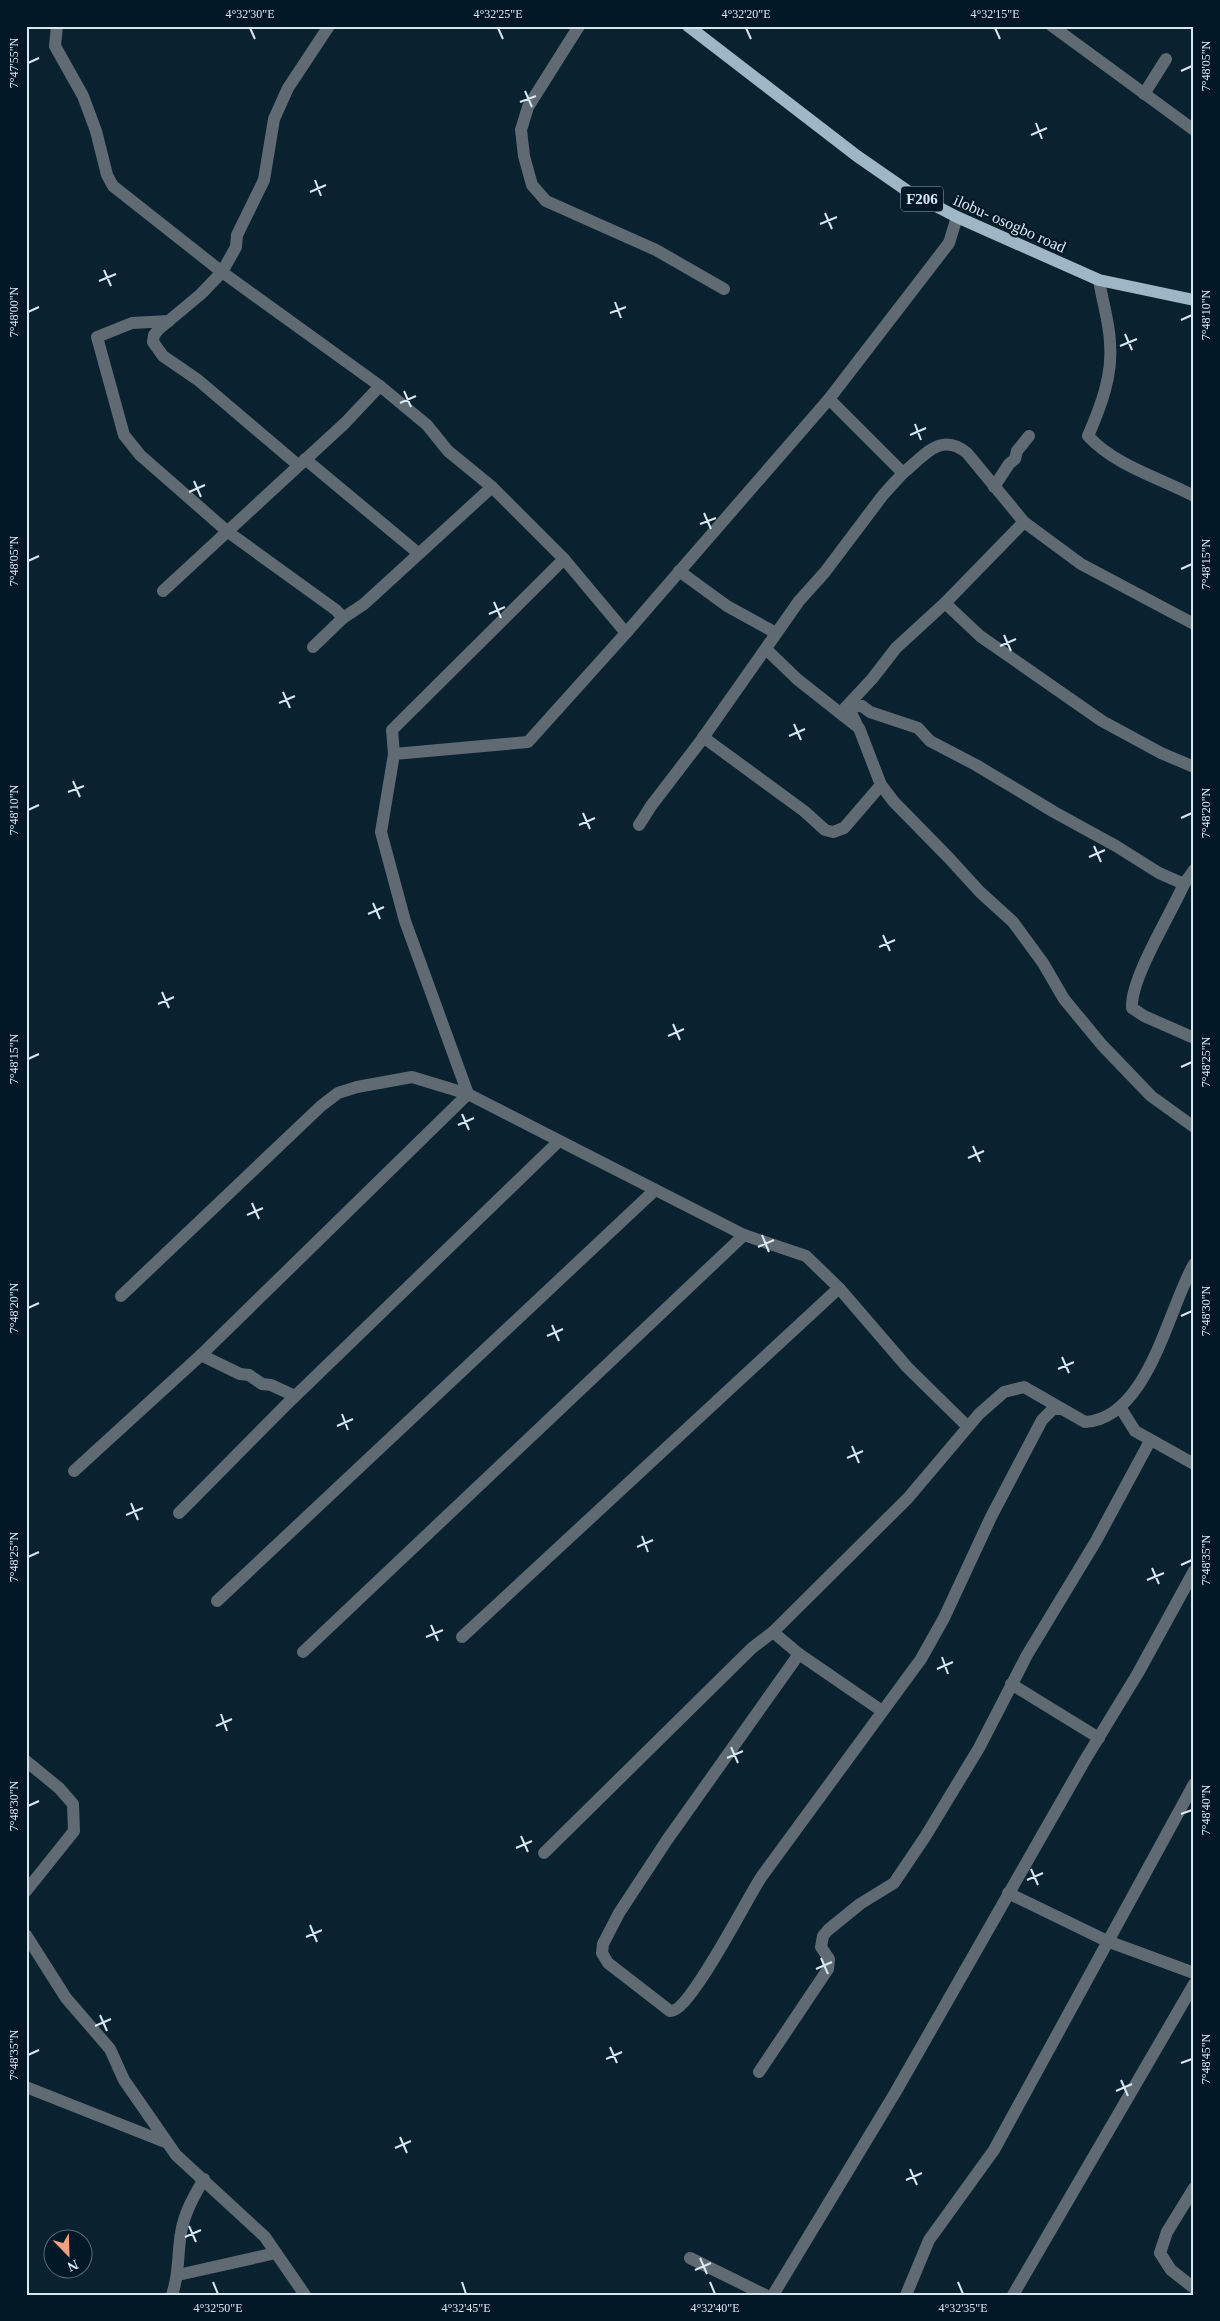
<svg xmlns="http://www.w3.org/2000/svg" width="1220" height="2321" viewBox="0 0 1220 2321" font-family="'Times New Roman',serif">
  <style>
    .lines { fill: none; stroke-linecap: round; stroke-linejoin: round }
    .minor { stroke: #5f6a72; stroke-width: 12 }
    .major { stroke: #9fb6c7; stroke-width: 12 }
    .ticks { fill: none; stroke: #d9e7f1; stroke-width: 2 }
    .labels { text-anchor: middle; stroke-width: 4.5; stroke-linejoin: round; paint-order: stroke }
    .shield { fill: #021826; stroke: #98a9b4; stroke-width: 1 }
    .shield-label { font-size: 15px; font-weight: bold; fill: #d9e7f1 }
    .street-label { font-size: 16px; fill: #d9e7f1; stroke: #021826 }
    .neatline { fill: none; stroke: #d9e7f1; stroke-width: 2 }
    .ticks-label { font-size: 12px; text-anchor: middle; fill: #d9e7f1 }
  </style>
  <rect width="100%" height="100%" fill="#0a2130"/>
  <g class="lines">
    <g class="minor">
      <path d="M57 26 55 46 83 96 96 131 107 175 113 186 222 272 380 386 427 425 448 451 492 487 564 559 626 633 829 399 949 243 957 217"/>
      <path d="M579 26 528 107 521 130 524 156 532 185 546 201 656 250 724 289"/>
      <path d="M1052 26 1194 130"/>
      <path d="M1144 94 1166 59"/>
      <path d="M1099 280C1102 300 1109 321 1110 342 1113 375 1101 406 1088 436 1116 466 1158 477 1194 496"/>
      <path d="M169 321 132 323 97 337 124 435 140 455 228 532 336 610 343 618 364 604 492 487"/>
      <path d="M829 399 903 473C924 456 941 431 967 453L1024 522 1081 564 1194 624"/>
      <path d="M305 459 418 553"/>
      <path d="M298 465 198 380 163 356 153 342 154 335 159 329 201 294 222 272 236 247 237 235 264 180 274 119 288 88 329 26"/>
      <path d="M994 487 1009 464 1015 459 1017 451 1029 436"/>
      <path d="M679 571 727 606 776 633"/>
      <path d="M163 591 345 423 380 386"/>
      <path d="M945 603 980 636 1102 721 1161 753 1194 767"/>
      <path d="M313 647 343 618"/>
      <path d="M766 649 797 679 859 728 881 785 894 802 948 857 980 892 1013 922 1043 963 1064 999 1102 1045 1151 1096 1194 1127"/>
      <path d="M844 709 872 679 896 648 945 603 1024 522"/>
      <path d="M856 723 848 707 862 706 870 712 918 728 930 741 976 765 1054 812 1116 846 1159 873 1184 884"/>
      <path d="M703 737 804 811 825 830 833 832 844 828 881 785"/>
      <path d="M394 754 528 742 626 633"/>
      <path d="M639 825 651 806 700 742 799 601 825 572 883 495 903 473"/>
      <path d="M1194 870 1184 884C1171 914 1130 979 1132 1008L1144 1016 1194 1038"/>
      <path d="M468 1094 405 921 381 832 394 754 392 730 564 559"/>
      <path d="M121 1296 321 1106 338 1093 357 1087 412 1077 468 1094 744 1235 806 1256 839 1288 907 1367 967 1426"/>
      <path d="M201 1355 240 1374 249 1375 262 1384 271 1385 295 1396"/>
      <path d="M1120 1407 1135 1431 1194 1464"/>
      <path d="M74 1471 201 1355 468 1094"/>
      <path d="M179 1513 287 1404 559 1141"/>
      <path d="M217 1601 655 1190"/>
      <path d="M773 1632 799 1654 882 1711"/>
      <path d="M462 1637 839 1288"/>
      <path d="M303 1652 744 1235"/>
      <path d="M799 1654 667 1840 619 1913 603 1944 602 1953 608 1963 670 2011C690 2013 748 1896 762 1876L921 1659 944 1618 991 1517 1042 1420 1053 1409H1062"/>
      <path d="M1011 1684 1099 1738"/>
      <path d="M26 1761 59 1788 73 1804 74 1831 26 1891"/>
      <path d="M544 1853 752 1648 773 1632 908 1498 979 1414 1004 1392 1024 1387 1085 1422C1148 1419 1168 1309 1194 1264"/>
      <path d="M1008 1893 1107 1941 1194 1973"/>
      <path d="M26 1935 66 1998 110 2049 124 2080 176 2155 265 2237 305 2295"/>
      <path d="M759 2072 828 1969 829 1959 821 1947 823 1936 828 1930 860 1904 894 1883 925 1837 979 1748 1027 1655 1096 1541 1150 1441"/>
      <path d="M26 2087 165 2142"/>
      <path d="M1194 2188 1167 2232 1160 2253 1171 2270 1194 2288"/>
      <path d="M690 2258 765 2295"/>
      <path d="M178 2275 276 2253"/>
      <path d="M172 2295C180 2271 177 2256 181 2233 184 2213 194 2196 204 2179"/>
      <path d="M773 2295 895 2093 1085 1760 1138 1673 1194 1571"/>
      <path d="M906 2295 929 2240 994 2150 1194 1784"/>
      <path d="M1013 2295 1194 1984"/>
    </g>
    <path class="major" d="M688 26 857 156 909 192 957 217 1099 280 1194 300"/>
  </g>
  <path class="ticks" d="M250 28 255 39M498 28 503 39M746 28 751 39M995 28 1000 39M28 63 39 58M1181 71 1192 66M525 91 532 107M520 102 536 96M1036 123 1042 139M1031 135 1047 128M315 180 321 196M310 192 326 185M825 213 832 229M820 224 837 217M104 270 111 286M99 281 116 274M615 302 621 318M28 312 39 307M610 313 626 307M1181 320 1192 315M1125 334 1132 350M1120 346 1137 339M404 391 411 407M400 403 416 396M915 424 921 440M910 435 926 428M194 481 201 497M189 492 205 485M704 513 711 529M700 524 716 518M28 561 39 556M1181 569 1192 564M494 602 501 618M489 614 505 607M1004 635 1011 651M1000 646 1016 639M283 692 290 708M279 703 295 696M794 724 801 740M789 736 805 729M73 781 80 797M68 792 84 786M28 810 39 805M583 813 590 829M1181 818 1192 813M579 825 595 818M1094 846 1101 862M1089 857 1105 850M373 903 380 919M368 914 384 907M883 935 890 951M879 947 895 940M162 992 169 1008M158 1004 174 997M673 1024 680 1040M668 1036 684 1029M28 1059 39 1054M1181 1067 1192 1062M462 1114 469 1130M458 1125 474 1118M973 1146 980 1162M968 1158 984 1151M252 1203 259 1219M247 1215 263 1208M762 1235 769 1252M758 1247 774 1240M28 1308 39 1303M1181 1316 1192 1311M552 1325 559 1341M547 1336 563 1329M1062 1357 1069 1373M1058 1369 1074 1362M342 1414 348 1430M337 1426 353 1419M852 1446 859 1463M847 1458 863 1451M131 1503 138 1520M126 1515 143 1508M642 1536 648 1552M637 1547 653 1540M28 1557 39 1552M1181 1565 1192 1560M1152 1568 1159 1584M1147 1580 1164 1573M431 1625 438 1641M426 1637 443 1630M942 1657 948 1674M937 1669 953 1662M221 1714 227 1731M216 1726 232 1719M731 1747 738 1763M727 1758 743 1751M28 1806 39 1801M1181 1814 1192 1810M521 1836 528 1852M516 1848 532 1841M1031 1869 1038 1885M1027 1880 1043 1873M310 1925 317 1942M306 1937 322 1930M821 1958 828 1974M816 1969 832 1962M100 2015 107 2031M95 2026 111 2019M610 2047 617 2063M28 2055 39 2050M606 2059 622 2052M1181 2063 1192 2059M1121 2080 1128 2096M1116 2091 1132 2084M400 2137 407 2153M395 2148 411 2141M910 2169 917 2185M906 2180 922 2173M189 2226 196 2242M185 2237 201 2230M700 2258 707 2274M695 2270 711 2263M213 2282 218 2294M462 2282 466 2294M710 2282 715 2294M958 2282 963 2294"/>
  <g class="labels">
    <rect class="shield" x="901" y="186.5" width="42" height="25" rx="4"/>
    <g class="shield-label">
      <text x="922" y="204">F206</text>
    </g>
    <g class="street-label">
      <text transform="translate(1010 223) rotate(24)" y="6">ilobu- osogbo road</text>
    </g>
  </g>
  <rect width="1220" height="2321" fill="none" stroke="#021826" stroke-width="55"/>
  <g transform="translate(68 2254) rotate(157)"><circle r="24" fill="#021826" stroke="#586b77"/>
  <path d="M0-4L9 19L0 12L-9 19Z" fill="#f39f84"/>
  <text y="-8" font-size="14" font-weight="bold" text-anchor="middle" fill="#d9e7f1">N</text>
  </g>
  <rect x="28" y="28" width="1164" height="2266" class="neatline"/>
  <g class="ticks-label">
    <text x="250" y="18">4°32'30"E</text>
    <text x="498" y="18">4°32'25"E</text>
    <text x="746" y="18">4°32'20"E</text>
    <text x="995" y="18">4°32'15"E</text>
    <text transform="translate(14 63) rotate(-90)" y="4">7°47'55"N</text>
    <text transform="translate(1206 66) rotate(-90)" y="4">7°48'05"N</text>
    <text transform="translate(14 312) rotate(-90)" y="4">7°48'00"N</text>
    <text transform="translate(1206 315) rotate(-90)" y="4">7°48'10"N</text>
    <text transform="translate(14 561) rotate(-90)" y="4">7°48'05"N</text>
    <text transform="translate(1206 564) rotate(-90)" y="4">7°48'15"N</text>
    <text transform="translate(14 810) rotate(-90)" y="4">7°48'10"N</text>
    <text transform="translate(1206 813) rotate(-90)" y="4">7°48'20"N</text>
    <text transform="translate(14 1059) rotate(-90)" y="4">7°48'15"N</text>
    <text transform="translate(1206 1062) rotate(-90)" y="4">7°48'25"N</text>
    <text transform="translate(14 1308) rotate(-90)" y="4">7°48'20"N</text>
    <text transform="translate(1206 1311) rotate(-90)" y="4">7°48'30"N</text>
    <text transform="translate(14 1557) rotate(-90)" y="4">7°48'25"N</text>
    <text transform="translate(1206 1560) rotate(-90)" y="4">7°48'35"N</text>
    <text transform="translate(14 1806) rotate(-90)" y="4">7°48'30"N</text>
    <text transform="translate(1206 1810) rotate(-90)" y="4">7°48'40"N</text>
    <text transform="translate(14 2055) rotate(-90)" y="4">7°48'35"N</text>
    <text transform="translate(1206 2059) rotate(-90)" y="4">7°48'45"N</text>
    <text x="218" y="2312">4°32'50"E</text>
    <text x="466" y="2312">4°32'45"E</text>
    <text x="715" y="2312">4°32'40"E</text>
    <text x="963" y="2312">4°32'35"E</text>
  </g>
</svg>
